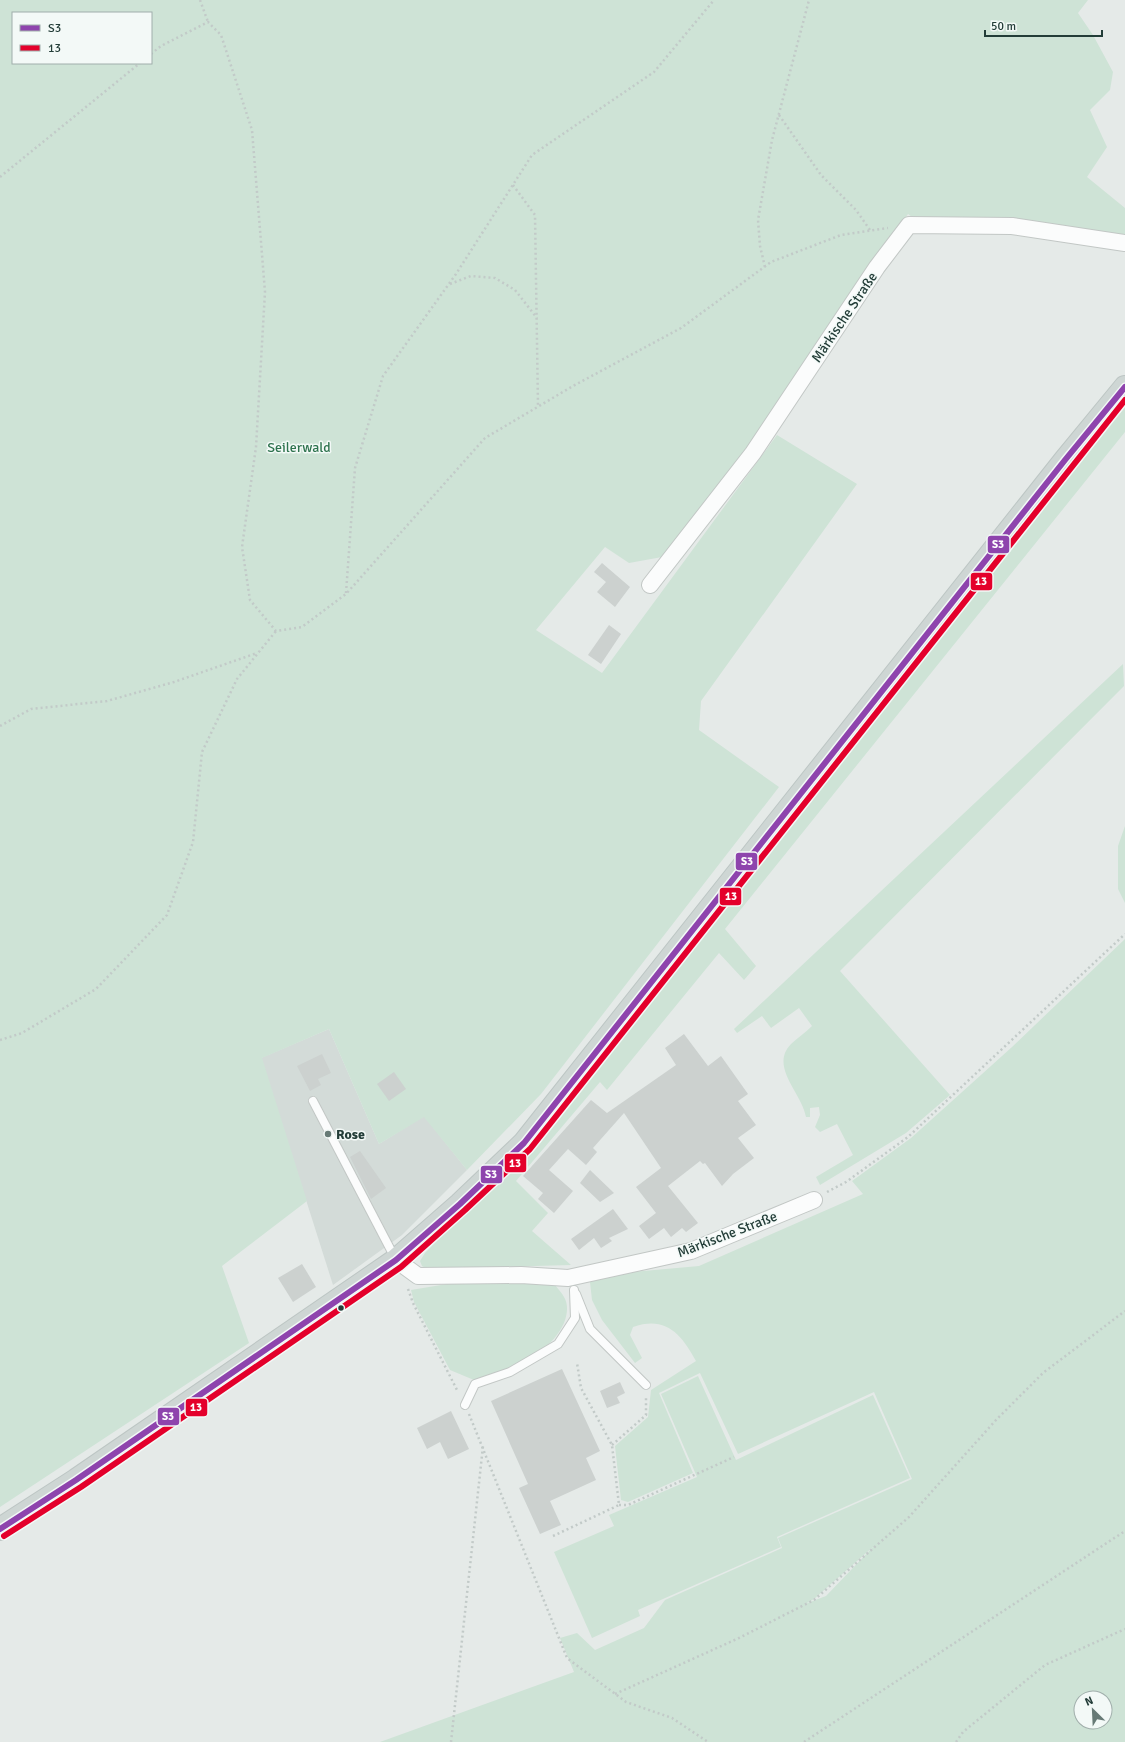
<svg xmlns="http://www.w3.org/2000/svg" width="1125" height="1742" viewBox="0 0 1125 1742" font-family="Signika,sans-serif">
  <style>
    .built { fill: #d3dbd8 }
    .green { fill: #cee3d6; fill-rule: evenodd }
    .building { fill: #ccd1cf }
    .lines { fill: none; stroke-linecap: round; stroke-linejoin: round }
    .service-casing { stroke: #c2c7c5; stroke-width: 10 }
    .minor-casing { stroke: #c2c7c5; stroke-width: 18 }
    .primary-casing { stroke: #bdc6c4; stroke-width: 24 }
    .path { stroke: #c2cac8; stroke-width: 2.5; stroke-dasharray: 2 3; stroke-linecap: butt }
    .service { stroke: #fbfcfc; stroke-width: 8 }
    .minor { stroke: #fbfcfc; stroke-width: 16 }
    .primary { stroke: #ced6d4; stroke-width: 22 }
    .bus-1-casing { stroke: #f3f9f7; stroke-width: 9 }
    .bus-2-casing { stroke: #f3f9f7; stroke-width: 9 }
    .bus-1 { stroke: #8e44ad; stroke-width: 6 }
    .bus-2 { stroke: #e4002b; stroke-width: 6 }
    .poi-dot { fill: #677a76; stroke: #f3f9f7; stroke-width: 1.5 }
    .bus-dot { fill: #233d38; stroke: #f3f9f7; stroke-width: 1.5 }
    .labels { text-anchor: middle; stroke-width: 3; stroke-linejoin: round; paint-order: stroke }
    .street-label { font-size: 14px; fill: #233d38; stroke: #f3f9f7 }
    .park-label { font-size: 14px; fill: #2e734e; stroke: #f3f9f7 }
    .poi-label { font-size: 14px; font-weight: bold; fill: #233d38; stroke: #f3f9f7; text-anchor: start }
    .line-badge { stroke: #f3f9f7; stroke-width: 1.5 }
    .badge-label { font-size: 11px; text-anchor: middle; font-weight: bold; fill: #fff }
  </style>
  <rect width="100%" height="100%" fill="#e5eae8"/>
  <path class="built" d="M329 1029 379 1144 424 1116 467 1170 402 1235 333 1285 261 1058Z"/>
  <g class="green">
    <path d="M0 0H1088L1078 13 1093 35 1113 72 1110 90 1090 110 1107 147 1087 177 1125 208V237L912 217 908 214 870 265 745 454 662 557 629 563 605 547 536 630 602 673 777 435 857 484 701 701 699 730 779 787 541 1094 467 1170 424 1117 379 1144 329 1029 262 1058 307 1201 222 1266 249 1343 0 1507ZM13 13H151V63H13Z"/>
    <path d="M1125 405V432L725 929 756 966 744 980 719 953 607 1090 600 1082 516 1181 548 1213 532 1231 571 1265 428 1269 422 1266 420 1261 425 1253 527 1150 594 1072Z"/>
    <path d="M1123 664 1124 686 840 971 950 1095 906 1133 820 1185 816 1177 853 1155 837 1124 820 1132 815 1127 820 1115 819 1107 810 1108V1117H806C802 1093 769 1067 791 1044 797 1038 805 1033 812 1026L799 1008 771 1028 762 1016 737 1033 734 1029Z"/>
    <path d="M1125 826V903L1118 889V846Z"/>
    <path d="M1125 939V1742H380L574 1672 560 1638 577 1633 595 1650 644 1628 665 1600 782 1548 778 1538 912 1479 874 1392 738 1454 700 1373 659 1393 693 1473 628 1502 621 1500 615 1446 648 1417 651 1390 696 1361C682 1335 666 1315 633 1327L630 1335 642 1358 635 1363 602 1320 592 1300 590 1282 599 1275 699 1266 863 1194 852 1181 911 1138 1012 1047ZM874 1546 826 1596 805 1604 814 1599ZM1081 1698H1105V1722H1081Z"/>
    <path d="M533 1280 555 1285C558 1289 562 1293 564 1297 569 1305 567 1315 564 1323 548 1358 507 1369 474 1380L450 1370 414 1302 411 1290 465 1281Z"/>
    <path d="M698 1376 736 1460 873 1395 910 1478 777 1537 781 1547 638 1610 640 1616 592 1638 554 1552 614 1526 609 1515 697 1477 661 1394Z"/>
  </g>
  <g class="building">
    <path d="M602 563 630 587 615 607 597 592 606 582 594 572Z"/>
    <path d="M609 625 621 634 601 664 588 655Z"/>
    <path d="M684 1034 708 1066 721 1056 748 1094 738 1101 756 1125 738 1138 754 1158 733 1174 722 1186 705 1163 703 1164 700 1161 668 1186 698 1223 686 1232 682 1228 671 1237 664 1228 649 1239 639 1226 656 1213 636 1187 661 1168 624 1113 593 1148 597 1152 586 1165 568 1149 549 1170 573 1191 554 1213 538 1199 543 1193 523 1176 591 1100 607 1113 676 1065 665 1048Z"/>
    <path d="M322 1054 331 1073 318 1079 321 1085 310 1091 297 1066Z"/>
    <path d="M394 1072 406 1089 389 1101 377 1084Z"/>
    <path d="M360 1151 386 1188 371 1199 350 1157Z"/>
    <path d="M590 1170 614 1193 600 1202 580 1183Z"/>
    <path d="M613 1209 628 1229 609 1238 612 1241 601 1248 594 1238 579 1250 571 1239Z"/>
    <path d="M302 1264 316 1287 293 1302 278 1278Z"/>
    <path d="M562 1369 600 1451 586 1458 596 1480 550 1501 561 1525 540 1534 519 1488 528 1484 491 1401Z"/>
    <path d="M620 1382 625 1393 617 1397 620 1403 607 1408 600 1391Z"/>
    <path d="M451 1411 469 1449 448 1459 440 1442 427 1449 417 1428Z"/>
  </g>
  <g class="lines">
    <g class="service-casing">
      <g id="service">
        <path d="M313 1101 395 1258"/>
        <path d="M576 1294 590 1329 646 1385"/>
        <path d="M465 1405 475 1384 510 1372 558 1344 575 1318 574 1290"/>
      </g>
    </g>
    <g class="minor-casing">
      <g id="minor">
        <path d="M650 585 753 453 877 267 909 225 1012 226 1125 243"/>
        <path d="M396 1260 418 1276 521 1275 568 1278 691 1251 814 1200"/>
      </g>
    </g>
    <g class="primary-casing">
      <path id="primary" d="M0 1529 76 1480 396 1260 460 1204 524 1143 1065 460 1125 387"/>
    </g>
    <g class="path">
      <path d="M200 0 208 22"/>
      <path d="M151 54 161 46 208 22 221 35 252 130 265 292 256 447 242 547 250 600 276 631 302 627 346 594 485 438 573 386 681 328 771 262 841 235 888 228"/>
      <path d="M779 115 821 175 856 210 870 230"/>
      <path d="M0 177 140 63"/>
      <path d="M513 185 535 215 538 407"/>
      <path d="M765 267 760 246 758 220 772 140 809 0"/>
      <path d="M450 284 471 276 495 278 515 290 537 318"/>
      <path d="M346 593 355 468 383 376 456 274 532 155 654 72 714 0"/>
      <path d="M0 726 31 709 107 701 174 682 257 653"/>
      <path d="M0 1040 22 1033 96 989 167 915 193 842 202 752 237 679 276 631"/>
      <path d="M827 1192 846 1182 908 1137 1125 934"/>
      <path d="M408 1289 413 1303 458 1392"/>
      <path d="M469 1414 567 1658 626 1702 672 1718 708 1742"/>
      <path d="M612 1445 646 1415V1396"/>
      <path d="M619 1505H628L734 1457"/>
      <path d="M553 1536 619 1505 612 1445 581 1388 577 1363"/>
      <path d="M615 1694 739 1638 814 1600 909 1517 996 1420 1043 1373 1125 1311"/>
      <path d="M451 1742 483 1446"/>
      <path d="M804 1742 1125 1531"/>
      <path d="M956 1742 963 1732 1045 1665 1125 1629"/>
    </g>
    <use href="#service" class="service"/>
    <use href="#minor" class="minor"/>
    <use href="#primary" class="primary"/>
    <g class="bus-1-casing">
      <path id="bus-1" d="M0 1529 76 1480 396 1260 460 1204 524 1143 1065 460 1125 387"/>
    </g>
    <g class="bus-2-casing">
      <path id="bus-2" d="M4 1536 81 1487 401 1267 465 1210 530 1149 1125 400"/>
    </g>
    <use href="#bus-1" class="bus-1"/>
    <use href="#bus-2" class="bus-2"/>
  </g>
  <circle class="poi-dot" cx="328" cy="1134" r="4"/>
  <circle class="bus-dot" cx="341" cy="1308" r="3.5"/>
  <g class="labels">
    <g class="street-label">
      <text transform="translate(844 317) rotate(-56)" y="5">Märkische Straße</text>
      <text transform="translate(727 1234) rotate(-21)" y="5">Märkische Straße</text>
    </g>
    <g class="park-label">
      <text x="299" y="452">Seilerwald</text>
    </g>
    <g class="poi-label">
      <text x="336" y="1139">Rose</text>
    </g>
  </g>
  <g class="line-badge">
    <rect x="987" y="535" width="23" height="19" rx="4" fill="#8e44ad"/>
    <rect x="970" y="572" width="23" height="19" rx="4" fill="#e4002b"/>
    <rect x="735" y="852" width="23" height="19" rx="4" fill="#8e44ad"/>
    <rect x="719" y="887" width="23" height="19" rx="4" fill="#e4002b"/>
    <rect x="504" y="1153" width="23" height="20" rx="4" fill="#e4002b"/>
    <rect x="480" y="1165" width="23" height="19" rx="4" fill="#8e44ad"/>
    <rect x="185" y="1398" width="23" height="19" rx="4" fill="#e4002b"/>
    <rect x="157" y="1407" width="23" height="19" rx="4" fill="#8e44ad"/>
  </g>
  <g class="badge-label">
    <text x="998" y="548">S3</text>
    <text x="981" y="585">13</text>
    <text x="747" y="865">S3</text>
    <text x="731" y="900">13</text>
    <text x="515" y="1167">13</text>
    <text x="491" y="1178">S3</text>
    <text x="196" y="1411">13</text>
    <text x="168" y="1420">S3</text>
  </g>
  <rect x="12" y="12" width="140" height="52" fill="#f3f9f7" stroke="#a0aeab"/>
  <rect x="20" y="25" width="20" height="6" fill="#8e44ad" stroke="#a0aeab"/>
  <text x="48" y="32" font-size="12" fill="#233d38">S3</text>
  <rect x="20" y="45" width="20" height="6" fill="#e4002b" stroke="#a0aeab"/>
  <text x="48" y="52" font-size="12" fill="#233d38">13</text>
  <g transform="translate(1093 1710) rotate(336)"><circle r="19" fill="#f3f9f7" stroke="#a0aeab"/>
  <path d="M0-3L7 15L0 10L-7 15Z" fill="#677a76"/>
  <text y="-6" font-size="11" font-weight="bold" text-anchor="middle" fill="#233d38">N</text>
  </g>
  <path d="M985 30v6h117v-6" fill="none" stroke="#233d38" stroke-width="2"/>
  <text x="991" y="30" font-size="12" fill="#233d38" stroke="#f3f9f7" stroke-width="3" paint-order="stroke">50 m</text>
</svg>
